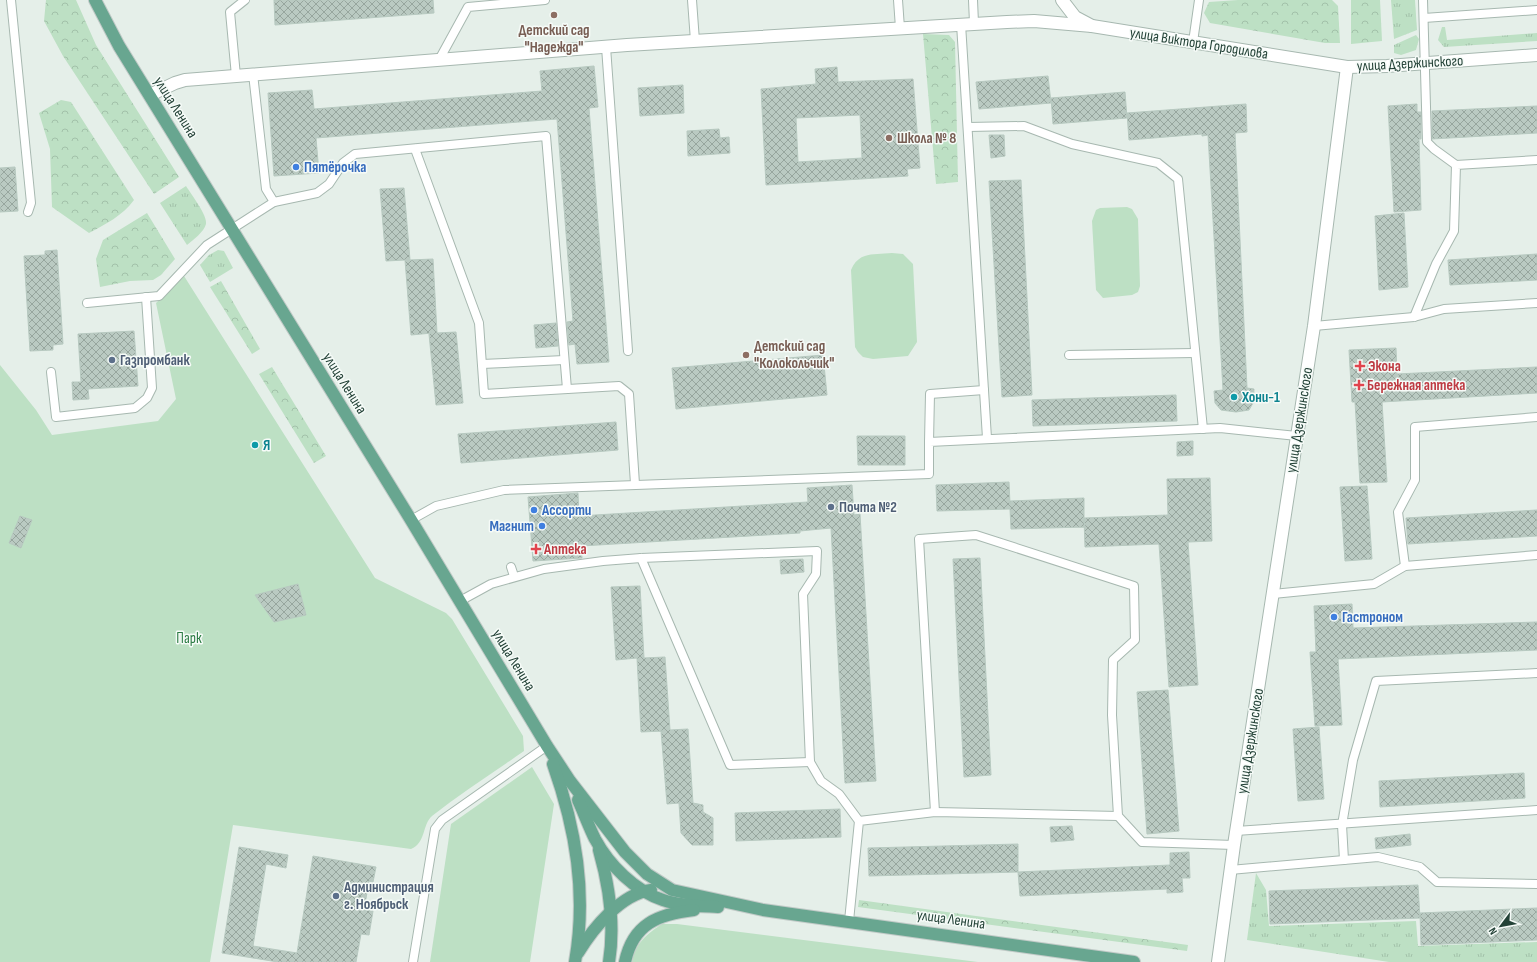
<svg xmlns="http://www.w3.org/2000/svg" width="1537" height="962" viewBox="0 0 1537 962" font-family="'Sofia Sans Condensed',sans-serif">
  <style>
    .grass { fill: url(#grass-tufts) }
    .forest { fill: url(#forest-crowns) }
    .green { fill: #bde0c4 }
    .building { fill: url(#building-cross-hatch); stroke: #b7c9c0; fill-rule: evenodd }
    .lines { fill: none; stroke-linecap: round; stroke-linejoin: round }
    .lane-casing { stroke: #a7b8b0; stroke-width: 10 }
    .street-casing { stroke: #a7b8b0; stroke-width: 14 }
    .primary-casing { stroke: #c1cac7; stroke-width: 14 }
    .lane { stroke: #fff; stroke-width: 8 }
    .street { stroke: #fff; stroke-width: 12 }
    .primary { stroke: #68a690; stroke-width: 12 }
    .education-dot { fill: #8d6e63; stroke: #f6fbf8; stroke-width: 1.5 }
    .shop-dot { fill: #3f7fe0; stroke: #f6fbf8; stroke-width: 1.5 }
    .service-dot { fill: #5c6f8a; stroke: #f6fbf8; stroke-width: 1.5 }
    .health-dot { fill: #e0444e; stroke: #f6fbf8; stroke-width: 1.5 }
    .culture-dot { fill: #0f9aa8; stroke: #f6fbf8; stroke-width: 1.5 }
    .labels { text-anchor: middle; stroke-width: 3; stroke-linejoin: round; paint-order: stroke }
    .education-label { font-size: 15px; font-weight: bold; fill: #785e54; stroke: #f6fbf8; text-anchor: start }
    .street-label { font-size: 15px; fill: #234237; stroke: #f6fbf8 }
    .shop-label { font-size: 15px; font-weight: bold; fill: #366cbe; stroke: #f6fbf8; text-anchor: start }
    .service-label { font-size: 15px; font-weight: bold; fill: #4e5e75; stroke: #f6fbf8; text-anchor: start }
    .health-label { font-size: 15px; font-weight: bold; fill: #be3a42; stroke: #f6fbf8; text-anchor: start }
    .culture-label { font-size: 15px; font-weight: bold; fill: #0d838f; stroke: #f6fbf8; text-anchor: start }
    .park-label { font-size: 15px; fill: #2b7b43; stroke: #f6fbf8 }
  </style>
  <defs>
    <pattern id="grass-tufts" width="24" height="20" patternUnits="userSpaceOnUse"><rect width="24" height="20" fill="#bde0c4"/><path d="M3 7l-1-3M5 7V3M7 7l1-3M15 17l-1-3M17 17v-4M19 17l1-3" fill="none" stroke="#a2c1a9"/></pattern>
    <pattern id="forest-crowns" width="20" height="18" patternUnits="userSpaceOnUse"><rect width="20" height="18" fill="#bde0c4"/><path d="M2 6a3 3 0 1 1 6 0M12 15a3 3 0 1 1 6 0" fill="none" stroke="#a2c1a9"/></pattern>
    <pattern id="building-cross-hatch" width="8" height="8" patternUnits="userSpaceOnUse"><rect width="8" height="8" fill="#bacac2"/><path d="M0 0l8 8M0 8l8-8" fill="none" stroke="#97a69e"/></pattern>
  </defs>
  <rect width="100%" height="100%" fill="#e5efe9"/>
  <g class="grass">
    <path d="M1391 0H1415L1417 30 1394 39Z"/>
    <path d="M1442 27H1445L1447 40 1537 33V41L1444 47 1438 40Z"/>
    <path d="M1416 35 1419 39 1416 50 1401 55 1394 53V45Z"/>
    <path d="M186 186C191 194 208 216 206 224 204 232 193 240 187 245L160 203Z"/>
    <path d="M218 250 224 251 233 268 210 282 200 265 209 255Z"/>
    <path d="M1256 873 1266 890 1269 926 1416 921 1418 946 1537 942V962H1389L1247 940Z"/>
  </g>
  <g class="forest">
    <path d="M46 0H76L96 45 179 177 154 194 63 56 44 21Z"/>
    <path d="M1238 0H1332L1338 6 1340 43H1325L1210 23 1204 13 1209 2Z"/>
    <path d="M1351 0H1380L1382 41 1351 44Z"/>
    <path d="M923 34 949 35 955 42 958 182 936 184Z"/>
    <path d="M61 100 71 102 134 200C122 216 106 224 89 233L52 207 50 149 39 113Z"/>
    <path d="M147 213 175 259 161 275 153 280 130 281 100 287 96 259 103 240Z"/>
    <path d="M221 281 260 349 252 354 210 287Z"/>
    <path d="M272 367 326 456 314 463 259 374Z"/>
    <path d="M859 900 1188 945 1187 951 858 907Z"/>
  </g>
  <g class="green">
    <path d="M1127 207 1132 209 1138 219 1140 286 1138 292 1132 295 1103 298 1096 290 1092 221 1096 210 1100 208Z"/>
    <path d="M892 253 903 254 913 264 917 342 908 356 873 359 863 357 858 352 855 347 851 270C859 251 874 255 892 253Z"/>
    <path d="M184 276 375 578 446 613 452 619 523 736 524 751C493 773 461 793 432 816 422 825 426 843 411 849L233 825 210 962H0V365L36 410 52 435 158 421 176 399 156 303Z"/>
    <path d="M532 767 554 804 530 962H430L451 824Z"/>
    <path d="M662 924H677L978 962H632C635 943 647 934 662 924Z"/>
  </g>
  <g class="building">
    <path d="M274 0H433L434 13 275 25Z"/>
    <path d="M594 66 598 107 589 108 609 362 577 364 575 344 569 345 567 322 573 321 557 119 316 138 319 173 274 176 268 93 312 90 314 109 542 91 540 71Z"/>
    <path d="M837 67 838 82 913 79 920 168 907 169 908 176 766 185 761 89 816 84 815 69ZM860 115 862 158 798 162 796 118Z"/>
    <path d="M1048 76 1051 103 979 109 976 82Z"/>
    <path d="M683 85 684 113 640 116 638 88Z"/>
    <path d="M1125 92 1127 118 1053 124 1051 98Z"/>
    <path d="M1246 104 1247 132 1235 133 1247 388 1254 389 1253 403 1249 410 1236 412 1221 410 1215 403 1214 391 1223 390 1208 135 1202 136V134L1129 140 1127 113Z"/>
    <path d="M1417 104V112H1421V139H1419L1421 210 1394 212 1388 106Z"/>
    <path d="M1537 106V133L1432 139V111Z"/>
    <path d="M719 129 720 138 729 137 730 153 688 156 687 131Z"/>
    <path d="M989 135H1004L1005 156 991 158Z"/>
    <path d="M15 167 18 211 0 212V168Z"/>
    <path d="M1021 180 1032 395 1002 397 989 181Z"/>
    <path d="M404 188 410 260 433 259 437 333 456 332 463 403 436 405 429 334 432 333 411 335 405 260 386 261 380 189Z"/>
    <path d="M1404 213 1408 287 1379 290 1375 216Z"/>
    <path d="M57 250 63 344 53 345V350L30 351 24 256 45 255V251Z"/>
    <path d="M1537 254V280L1450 285 1448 260Z"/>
    <path d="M556 323 558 346 536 348 534 325Z"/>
    <path d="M134 331 138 386 88 389 89 399 73 400 72 382H81L78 334Z"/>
    <path d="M1396 348 1397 374 1537 367V393L1382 402 1387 482 1360 483 1355 402H1352L1349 350Z"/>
    <path d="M823 355 827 395 676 409 672 368Z"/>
    <path d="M1176 395 1177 421 1033 426 1032 400Z"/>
    <path d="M616 422 618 450 461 463 458 434Z"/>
    <path d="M857 436H905V465H858Z"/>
    <path d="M1193 441V455L1177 456V442Z"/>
    <path d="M1210 478 1212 541 1188 542 1198 685 1169 687 1159 544 1085 547 1084 519 1085 527 1011 529 1010 509 937 511 936 485 1009 482 1010 504V501L1084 498V518L1168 515 1167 479Z"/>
    <path d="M852 485 854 515 860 514 876 781 845 783 831 528 800 531V533L581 546 582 558 533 561 528 497 578 493 579 516 808 502 807 488Z"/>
    <path d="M1367 486 1372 559 1345 561 1340 487Z"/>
    <path d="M1537 510V536L1408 544 1406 518Z"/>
    <path d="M20 516 32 520 21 548 9 543Z"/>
    <path d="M980 558 991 775 964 777 953 559Z"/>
    <path d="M803 559 804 572 781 574 780 560Z"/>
    <path d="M298 584 306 615 274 622 255 595Z"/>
    <path d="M640 586 644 658 665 657 670 730 688 729 693 803 703 805V812L713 818V845H692L681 833 679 803 667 804 661 731H663L641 732 637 658 616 660 611 587Z"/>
    <path d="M1352 604 1353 628 1537 622V650L1338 659 1342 725 1315 726 1310 652H1316L1314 606Z"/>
    <path d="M1168 690 1179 831 1147 834 1137 692Z"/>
    <path d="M1319 727 1324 799 1298 801 1293 729Z"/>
    <path d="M1524 773 1525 798 1380 807 1379 781Z"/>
    <path d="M840 809 841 837 736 841 735 813Z"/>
    <path d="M1072 826 1074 840 1051 842 1050 827Z"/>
    <path d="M1410 834 1411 845 1376 849 1375 838Z"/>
    <path d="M1018 844V872L869 876 868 848Z"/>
    <path d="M239 847 288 855 286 868 266 864 253 946 297 953 313 856 376 867 373 882 369 881 364 910 373 911 369 935 361 934 356 962H278L222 953Z"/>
    <path d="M1189 852 1190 878H1182L1183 892 1167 893V889L1020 896 1018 872 1170 865V853Z"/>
    <path d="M1418 885 1420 918 1270 924 1269 891Z"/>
    <path d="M1537 908V940L1421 945 1420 913Z"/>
  </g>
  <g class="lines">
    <g class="lane-casing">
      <g id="lane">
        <path d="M11 0 31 203 28 212"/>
        <path d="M692 0 695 41"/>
        <path d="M898 0 900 28"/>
        <path d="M973 0 974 23"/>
        <path d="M1423 0 1427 142 1434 149 1456 165"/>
        <path d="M1424 18 1537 10"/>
        <path d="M961 24 987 438"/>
        <path d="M1193 42 1199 0"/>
        <path d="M606 47 628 351"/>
        <path d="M439 60 468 7 545 0"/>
        <path d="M253 74 266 189 274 202"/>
        <path d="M236 76 230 12 245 0"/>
        <path d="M968 127 1024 126 1072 144 1158 163 1178 179 1203 429"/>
        <path d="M415 149 479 323 484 394 619 386 629 394 635 484"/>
        <path d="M87 303 159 296 207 245 274 202 317 193 329 184 343 163 355 154 546 136 567 389"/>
        <path d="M1414 317 1436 264 1454 231 1456 165 1537 160"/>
        <path d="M1314 326 1414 317 1444 309 1537 303"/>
        <path d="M1069 355 1194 353"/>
        <path d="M482 364 564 360"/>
        <path d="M51 372 56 417 135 408 147 398 152 388 146 297"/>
        <path d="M929 442 930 394 984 390"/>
        <path d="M411 520 436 506 504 490 929 474V442L1220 428 1297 436"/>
        <path d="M641 558 730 765 810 762"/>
        <path d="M1405 566 1398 512 1415 480V427L1537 417"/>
        <path d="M511 567 514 576"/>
        <path d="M1273 594 1374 584 1405 566 1537 555"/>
        <path d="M460 601 491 584 544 569 603 561 641 558 817 551 816 574 803 594 810 762 821 781 839 794 859 821"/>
        <path d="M935 812 919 539 976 535 1134 586 1135 640 1113 660 1112 715 1118 816 1142 842 1234 845"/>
        <path d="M1236 831 1537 810"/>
        <path d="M1344 860 1342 825 1353 760 1376 681 1537 673"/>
        <path d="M1230 870 1378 857 1420 867 1437 882 1537 884"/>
        <path d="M849 921 859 821 935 812 1118 816"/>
        <path d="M413 962 435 829 442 820 547 746"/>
      </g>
    </g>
    <g class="street-casing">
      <g id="street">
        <path d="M1062 0 1075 17 1092 26 1347 67 1387 66 1537 55"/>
        <path d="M150 95 175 83 185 80 627 45 1007 22 1034 21 1092 26"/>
        <path d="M1218 962 1234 845 1314 326 1347 67"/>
      </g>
    </g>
    <g class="primary-casing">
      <g id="primary">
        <path d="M95 0 119 46 411 520 547 746 570 781 625 852 647 874 672 890 763 910 1134 962"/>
        <path d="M553 764C576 829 587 894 575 962"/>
        <path d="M578 800C584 813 589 827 595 839 609 865 635 891 663 900 681 906 700 906 718 907"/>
        <path d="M599 850C609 885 615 925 609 962"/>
        <path d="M578 953C593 928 621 894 651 890"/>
        <path d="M625 962C633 924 658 914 694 910"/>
      </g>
    </g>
    <use href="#lane" class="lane"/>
    <use href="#street" class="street"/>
    <use href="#primary" class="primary"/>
  </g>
  <g class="education-dot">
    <circle cx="554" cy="15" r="4"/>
    <circle cx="889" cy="138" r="4"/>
    <circle cx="746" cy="355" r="4"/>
  </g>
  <g class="shop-dot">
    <circle cx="296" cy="167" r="4"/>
    <circle cx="534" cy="510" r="4"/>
    <circle cx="542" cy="526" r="4"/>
    <circle cx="1334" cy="617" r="4"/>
  </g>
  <g class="service-dot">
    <circle cx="112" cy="360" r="4"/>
    <circle cx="831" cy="507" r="4"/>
    <circle cx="336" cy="896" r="4"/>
  </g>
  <g class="health-dot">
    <path d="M1358 360h4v4h4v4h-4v4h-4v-4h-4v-4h4z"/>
    <path d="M1357 379h4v4h4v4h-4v4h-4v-4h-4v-4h4z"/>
    <path d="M534 543h4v4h4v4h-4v4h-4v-4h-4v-4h4z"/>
  </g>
  <g class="culture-dot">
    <circle cx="1234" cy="397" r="4"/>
    <circle cx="255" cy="445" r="4"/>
  </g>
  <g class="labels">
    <g class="education-label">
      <text x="554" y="35" text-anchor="middle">Детский сад<tspan x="554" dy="17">"Надежда"</tspan></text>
      <text x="897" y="143">Школа № 8</text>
      <text x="754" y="351">Детский сад<tspan x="754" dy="17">"Колокольчик"</tspan></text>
    </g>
    <g class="street-label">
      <text transform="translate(1199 43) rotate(9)" y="5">улица Виктора Городилова</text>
      <text transform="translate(1410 63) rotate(-3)" y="5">улица Дзержинского</text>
      <text transform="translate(176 107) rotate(58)" y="5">улица Ленина</text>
      <text transform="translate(345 383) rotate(58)" y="5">улица Ленина</text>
      <text transform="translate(1299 420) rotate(-81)" y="5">улица Дзержинского</text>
      <text transform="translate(514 660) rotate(59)" y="5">улица Ленина</text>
      <text transform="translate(1250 741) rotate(-81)" y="5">улица Дзержинского</text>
      <text transform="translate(951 919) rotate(8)" y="5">улица Ленина</text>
    </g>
    <g class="shop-label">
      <text x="304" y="172">Пятёрочка</text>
      <text x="542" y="515">Ассорти</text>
      <text x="534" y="531" text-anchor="end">Магнит</text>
      <text x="1342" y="622">Гастроном</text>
    </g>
    <g class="service-label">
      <text x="120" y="365">Газпромбанк</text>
      <text x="839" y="512">Почта №2</text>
      <text x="344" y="892">Администрация<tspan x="344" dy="17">г. Ноябрьск</tspan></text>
    </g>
    <g class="health-label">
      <text x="1368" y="371">Экона</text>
      <text x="1367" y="390">Бережная аптека</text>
      <text x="544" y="554">Аптека</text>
    </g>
    <g class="culture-label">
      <text x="1242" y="402">Хони-1</text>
      <text x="263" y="450">Я</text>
    </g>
    <g class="park-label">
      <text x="189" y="643">Парк</text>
    </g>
  </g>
  <g transform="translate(1501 926) rotate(238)" stroke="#f6fbf8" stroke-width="3" paint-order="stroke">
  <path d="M0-3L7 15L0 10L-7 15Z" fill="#234237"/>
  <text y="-6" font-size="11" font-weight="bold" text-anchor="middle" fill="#234237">N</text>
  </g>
</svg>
